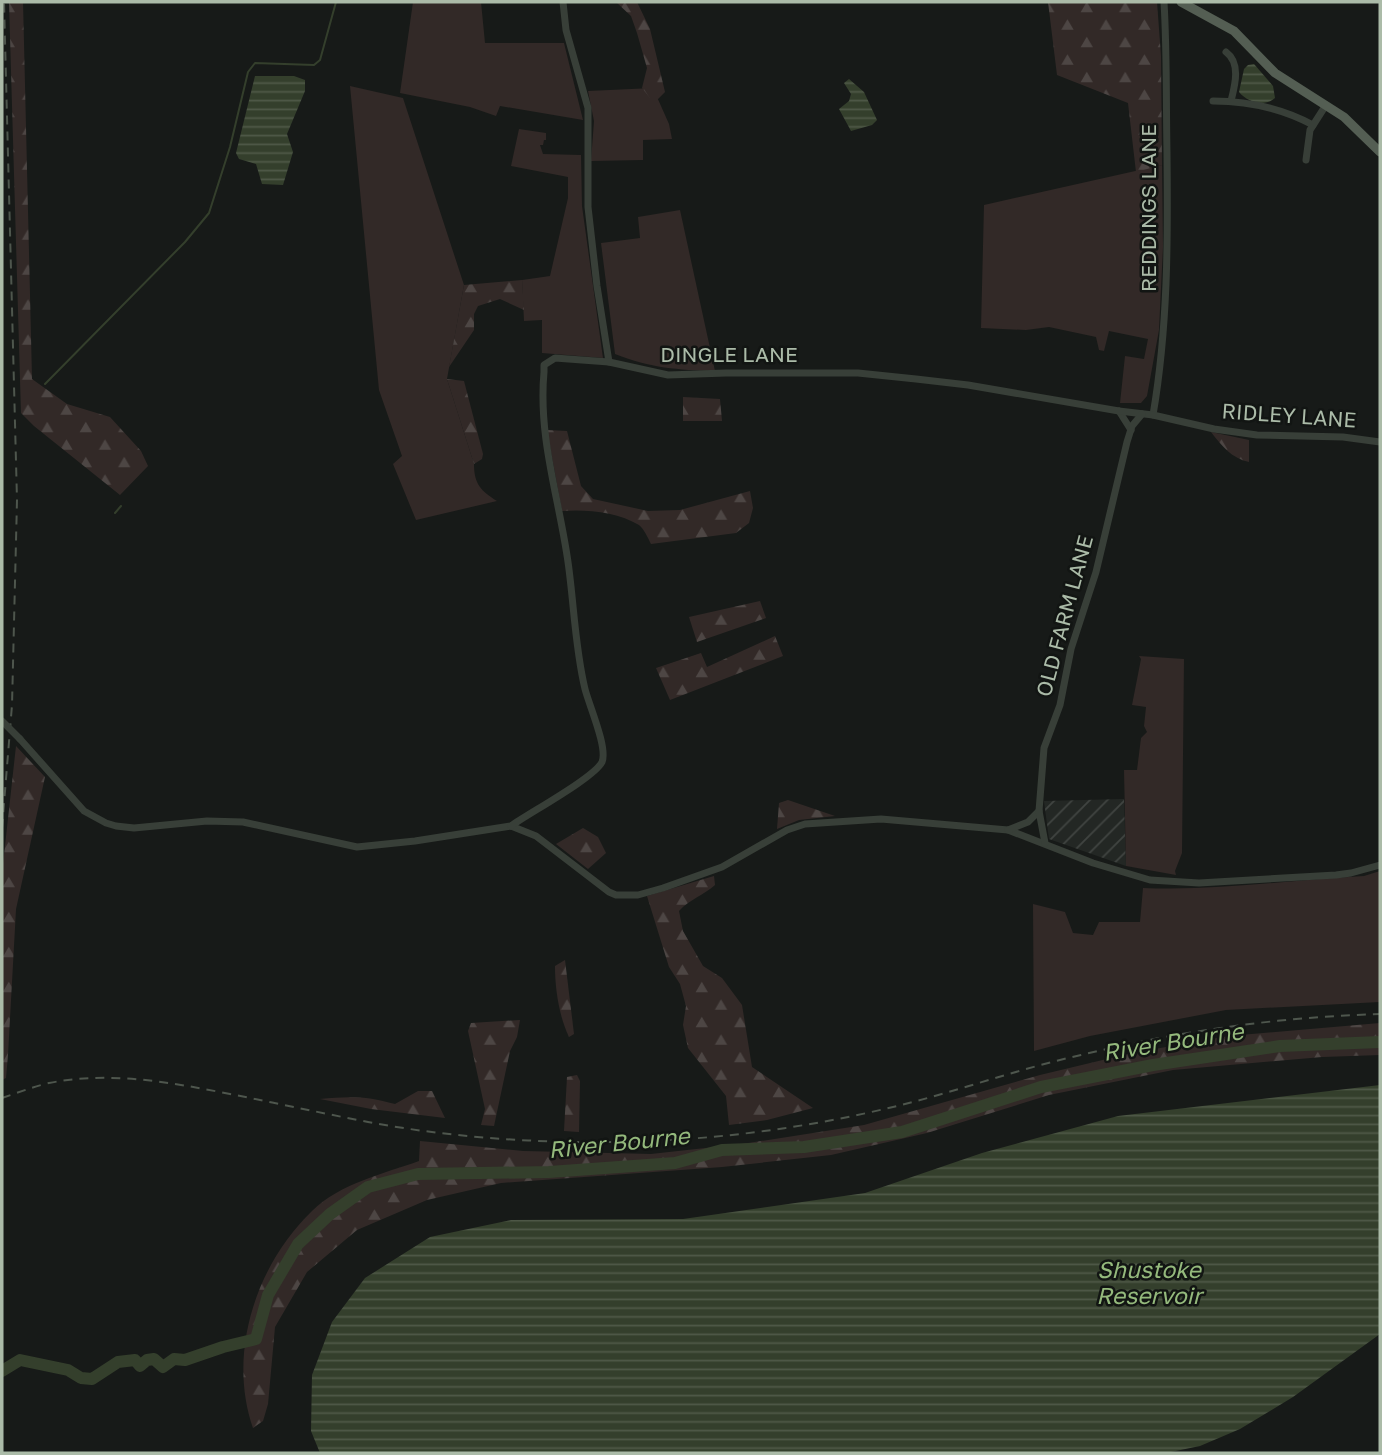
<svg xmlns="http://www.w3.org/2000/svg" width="1382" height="1455" viewBox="0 0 1382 1455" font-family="'Golos Text',sans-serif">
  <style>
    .industrial { fill: url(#industrial-furrows) }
    .grass { fill: #322927 }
    .forest { fill: url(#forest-firs) }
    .water { fill: url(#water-rules) }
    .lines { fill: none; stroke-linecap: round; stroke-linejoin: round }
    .stream { stroke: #343f2c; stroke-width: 2 }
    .river { stroke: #343f2c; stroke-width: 12 }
    .minor { stroke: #383f38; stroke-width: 7 }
    .major { stroke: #545e53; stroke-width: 9 }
    .rail { stroke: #4e564d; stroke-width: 2; stroke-dasharray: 9 7; stroke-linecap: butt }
    .minor-bridge { stroke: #383f38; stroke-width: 7 }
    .labels { text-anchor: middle; stroke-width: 5; stroke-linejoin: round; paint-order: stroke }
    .street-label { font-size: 21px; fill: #abbba8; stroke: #121513 }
    .water-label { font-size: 23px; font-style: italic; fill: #94b97c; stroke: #121513 }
  </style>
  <defs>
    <pattern id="industrial-furrows" width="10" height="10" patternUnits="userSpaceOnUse" patternTransform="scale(1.75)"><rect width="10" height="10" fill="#232724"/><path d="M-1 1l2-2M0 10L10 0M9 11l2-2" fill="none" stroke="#404441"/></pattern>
    <pattern id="forest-firs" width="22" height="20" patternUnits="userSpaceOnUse" patternTransform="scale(1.75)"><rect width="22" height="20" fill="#322927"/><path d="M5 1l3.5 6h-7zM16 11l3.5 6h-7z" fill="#4d4644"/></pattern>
    <pattern id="water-rules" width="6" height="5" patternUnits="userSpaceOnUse" patternTransform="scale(1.75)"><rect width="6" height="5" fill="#343f2c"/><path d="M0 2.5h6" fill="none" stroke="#4f5948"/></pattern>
  </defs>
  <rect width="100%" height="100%" fill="#171a18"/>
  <path class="industrial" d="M1124 799 1126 866 1049 839 1044 801Z"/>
  <g class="grass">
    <path d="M413 2H481L485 43H564L583 120 500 106 496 116 470 107 400 93Z"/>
    <path d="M350 86 403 98 464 285 447 379 474 464C474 484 481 491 497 501L416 520 393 464 402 456 379 390Z"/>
    <path d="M653 88 669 124 672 139 643 140V160L591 161 594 121 588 91Z"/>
    <path d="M519 129 546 133V140H544L543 145H540L543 154 581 155 582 206 603 358 542 353V320L524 321 522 280 550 276 568 198V177L511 166Z"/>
    <path d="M1162 165 1163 247 1159 330 1147 396 1141 403H1120L1125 356 1144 359 1148 339 1109 331 1104 351 1099 350 1096 337 1049 327 1026 330 981 328 984 205Z"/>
    <path d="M680 210 715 371C677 370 651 368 615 354L601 243 640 238 638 217Z"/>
    <path d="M1139 656 1184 659 1182 853 1175 871 1176 875 1126 866 1124 770H1137L1141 738 1147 732 1144 726 1146 707 1132 705 1141 659Z"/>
    <path d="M1380 871V1002L1226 1010 1090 1036 1034 1051 1033 904 1065 912 1073 933 1093 935 1099 922H1140L1143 888C1217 891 1290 880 1364 876Z"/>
  </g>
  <g class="forest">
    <path d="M9 2H23L32 379 67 404 110 417 141 451 148 466 120 495 34 426 21 413Z"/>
    <path d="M616 2H637L650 29 665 92 658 99 650 98 642 88 647 68 637 33 631 16Z"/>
    <path d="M1048 2H1157L1161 56 1162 165 1136 172 1128 103 1057 75Z"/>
    <path d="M522 280 524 310 500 299 478 306 474 314V330L449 367 464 285Z"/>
    <path d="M447 379 464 381 483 454 482 459 474 464Z"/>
    <path d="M683 397 720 399 722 421H683Z"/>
    <path d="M547 430 567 431 581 486 593 499 648 511 680 510 750 491 753 508 749 523 736 533 651 544C648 538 644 529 639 525 618 512 586 509 562 511Z"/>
    <path d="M1211 432 1249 440V462C1231 458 1222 446 1211 432Z"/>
    <path d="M760 601 766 618 697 642 689 617Z"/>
    <path d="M775 636 783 656 670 700 656 668 701 653 707 667Z"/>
    <path d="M16 746 45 777 16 909 8 1055 6 1078 2 1080V873Z"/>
    <path d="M788 800 835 816 799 820 777 829 779 803Z"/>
    <path d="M583 828 598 837 606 853 588 869 556 844Z"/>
    <path d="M714 876 715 885C704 895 690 899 679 911L683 931 703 966 722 978 742 1005 752 1067 813 1108 767 1120 729 1125 726 1096 688 1048 683 1025 686 1006 680 984 669 967 647 896Z"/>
    <path d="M565 960 574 1034 569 1037C559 1016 555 989 555 966Z"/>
    <path d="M520 1020 517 1037 510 1051 494 1126 481 1125 485 1109 468 1031 471 1023Z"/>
    <path d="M1380 1023V1055L1322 1057 1173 1070 1049 1095 927 1133 831 1155 722 1167 501 1183 427 1200 357 1230 307 1272 275 1327 268 1404 263 1421 253 1428C227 1353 256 1265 312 1211 341 1183 383 1174 419 1161L420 1141 523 1151 651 1154 742 1144 864 1125 1040 1075 1132 1053 1229 1036Z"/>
    <path d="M577 1075 580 1081 579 1132 564 1131 567 1077Z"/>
    <path d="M418 1091H432L445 1118 371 1109 320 1099C350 1096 367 1096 395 1104Z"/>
  </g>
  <g class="water">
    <path d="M1254 64 1273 86 1275 98C1265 107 1248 103 1239 92L1244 69 1248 65Z"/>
    <path d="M255 76H294L305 80V91L287 134 293 152 283 185 262 184 256 164 239 159 236 153Z"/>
    <path d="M849 79 864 92 877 120 872 125 851 131 839 109 849 101 851 94 844 83Z"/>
    <path d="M1380 1085V1334L1293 1397 1240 1429 1200 1446 1166 1453H320L311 1431 312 1375 332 1322 365 1278 430 1237 511 1220 683 1219 865 1193 982 1153 1118 1116Z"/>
  </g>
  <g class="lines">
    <g class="stream">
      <path d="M45 384 185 242 209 213 230 147 248 72 255 63 314 65 320 60 336 2"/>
      <path d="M115 513 121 506"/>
    </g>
    <path class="river" d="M2 1371 20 1360 68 1370 81 1378 92 1379 118 1362 135 1360 140 1366 147 1360 154 1359 163 1367 174 1359 185 1360 223 1347 256 1339 268 1295 298 1244 330 1214 368 1187 418 1174 549 1172 675 1163 722 1150 804 1147 902 1132 1041 1087 1153 1065 1280 1046 1380 1042"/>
    <g class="minor">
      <path d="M563 2 566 30 588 108V207L597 286 609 362"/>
      <path d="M1226 52C1241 63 1235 85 1231 101"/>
      <path d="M1213 101C1247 101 1283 109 1313 125"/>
      <path d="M1306 160 1310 130 1326 105"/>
      <path d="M1119 411 1131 430"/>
      <path d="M1153 415C1168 327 1168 240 1167 152 1166 102 1167 52 1164 2"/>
      <path d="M20 739 84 811 106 823 116 826 134 828 207 821 243 822 357 847 415 841 511 826 536 836 609 892 616 895H638L663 888 722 867 787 830 805 824 881 819 1008 830 1093 863 1150 880 1199 883 1336 875 1351 873 1380 865"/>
      <path d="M511 826C529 813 594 778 602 762 608 748 589 705 585 689 575 648 574 604 568 562 559 498 538 438 544 372V365L555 358 609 362 668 375 726 373H858L916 379 968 385 1119 411 1153 415 1214 429 1257 435 1343 437 1380 442"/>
      <path d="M1008 830 1028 822 1039 811"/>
      <path d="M1045 843 1039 811 1044 748 1060 705 1071 649 1096 572 1127 442 1132 426 1142 414"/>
    </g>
    <path class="major" d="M1181 2 1234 31 1275 73 1344 117 1380 152"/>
    <g class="rail">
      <path d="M2 828 12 705 17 500 4 2"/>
      <path d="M2 1098C17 1093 32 1087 49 1083 110 1071 169 1082 230 1094 276 1103 321 1113 368 1122 448 1137 531 1143 613 1142 710 1141 810 1128 905 1104 964 1089 1022 1068 1081 1055 1180 1031 1279 1017 1380 1014"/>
    </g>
    <path class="minor-bridge" d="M2 721 20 739"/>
  </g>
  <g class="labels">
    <g class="street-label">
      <text transform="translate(1149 208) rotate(-90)" y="7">REDDINGS LANE</text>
      <text x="729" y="362">DINGLE LANE</text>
      <text transform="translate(1289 416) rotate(4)" y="7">RIDLEY LANE</text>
      <text transform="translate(1065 616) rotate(-75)" y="7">OLD FARM LANE</text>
    </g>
    <g class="water-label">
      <text transform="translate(1173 1042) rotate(-9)" y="8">River Bourne</text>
      <text transform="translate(619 1143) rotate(-6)" y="8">River Bourne</text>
      <text x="1149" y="1278">Shustoke<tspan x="1149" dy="26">Reservoir</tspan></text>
    </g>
  </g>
  <rect width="1382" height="1455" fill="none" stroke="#abbba8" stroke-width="7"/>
</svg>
